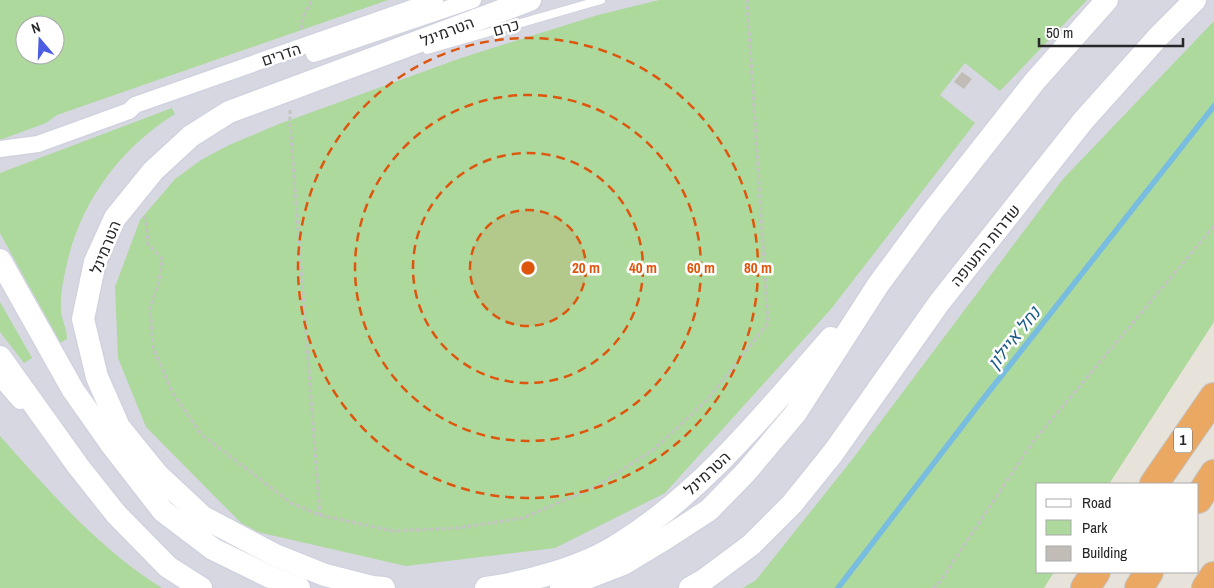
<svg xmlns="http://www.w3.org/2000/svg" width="1214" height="588" viewBox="0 0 1214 588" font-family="'Archivo Narrow',Heebo,sans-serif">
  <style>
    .airport { fill: #d6d7e1; fill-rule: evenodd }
    .green { fill: #add99d; fill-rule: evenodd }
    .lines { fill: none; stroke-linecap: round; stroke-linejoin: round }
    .stream { stroke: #78bcdf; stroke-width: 5.5 }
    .building { fill: #c1bdb6 }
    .lane-casing { stroke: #d0d2df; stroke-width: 10 }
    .street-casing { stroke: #d0d2df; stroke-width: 19 }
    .secondary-casing { stroke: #d0d2df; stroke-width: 25 }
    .highway-casing { stroke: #c3c3c3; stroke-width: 30 }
    .path { stroke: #c3c3c3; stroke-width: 3; stroke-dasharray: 4 2.5; stroke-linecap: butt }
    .lane { stroke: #fff; stroke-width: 8 }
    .street { stroke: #fff; stroke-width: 16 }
    .secondary { stroke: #fff; stroke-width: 22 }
    .highway { stroke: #eba863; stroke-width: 28 }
    .ring { fill: none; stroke: #de560d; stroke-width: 2.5; stroke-dasharray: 9 6 }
    .labels { text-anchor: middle; stroke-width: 5; stroke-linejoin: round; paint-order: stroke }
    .shield { fill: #fff; stroke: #686868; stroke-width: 1 }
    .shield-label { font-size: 15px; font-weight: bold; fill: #272727 }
    .street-label { font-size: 16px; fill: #272727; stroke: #fff }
    .water-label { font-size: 18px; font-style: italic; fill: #1c5a86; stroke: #fff }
    .centre { fill: #de560d; stroke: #fff; stroke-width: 2.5 }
    .ring-label { font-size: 15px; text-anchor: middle; font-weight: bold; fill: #de560d; stroke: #fff; stroke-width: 5; stroke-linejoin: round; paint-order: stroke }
  </style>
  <rect width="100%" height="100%" fill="#e8e3da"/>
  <path class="airport" d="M0 0H1214V55L769 588H90L0 484ZM25 25H55V55H25Z"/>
  <g class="green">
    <path d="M0 0H388L57 115 46 123 0 140ZM25 25H55V55H25Z"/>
    <path d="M659 0H1087L1000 91 965 63 940 95 975 123 831 309 665 493 555 548 406 566 248 530 146 427 118 358 115 287 140 220 175 179 201 160 229 145 279 124 461 58 598 15Z"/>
    <path d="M1214 21V322L1109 484H1038V572H1054L1044 588H743L756 580 851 461 1063 179Z"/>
    <path d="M172 108 175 114C119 149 79 204 66 268 63 281 60 295 61 309 61 319 67 328 67 339L60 343 0 233V173Z"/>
    <path d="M0 302 32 358 24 363 0 332Z"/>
    <path d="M0 436C49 491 99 549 162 588H0Z"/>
  </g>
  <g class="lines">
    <path class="stream" d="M838 588 980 403 1214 106"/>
  </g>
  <path class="building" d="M962 72 972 79 964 89 954 82Z"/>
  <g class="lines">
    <g class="lane-casing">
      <path id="lane" d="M427 50 601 0"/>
    </g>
    <g class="street-casing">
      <g id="street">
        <path d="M314 54 473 0"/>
        <path d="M0 149 38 144 129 111 135 105 435 0"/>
        <path d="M0 378 20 401"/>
      </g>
    </g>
    <g class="secondary-casing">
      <g id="secondary">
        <path d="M0 260 73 390 111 444 163 511 213 549 268 576 299 588"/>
        <path d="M0 357 78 466 116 514 168 567 201 588"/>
        <path d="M384 588 372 587 325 575 275 555 203 517 157 474 119 427 97 377 83 319 95 262 115 218 153 171 191 136 229 112 530 0"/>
        <path d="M486 588C528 582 584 567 619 544 703 492 766 412 831 338"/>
        <path d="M561 588 623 564 666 538 709 510 746 472 795 414 878 285 931 213 1035 81 1107 0"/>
        <path d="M690 588 704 580 751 545 792 504 833 453 939 303 1083 121 1159 36 1195 0"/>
      </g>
    </g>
    <g class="highway-casing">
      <g id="highway">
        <path d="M1154 484 1214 397"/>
        <path d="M1198 499 1214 474"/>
        <path d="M1085 588 1096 572"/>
        <path d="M1139 588 1149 572"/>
        <path d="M1206 588 1214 576"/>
      </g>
    </g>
    <g class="path">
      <path d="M301 29 303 17 312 0"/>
      <path d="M290 110V124L320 515"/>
      <path d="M144 216 146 223 148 244 162 259 159 282 150 308 153 347 172 392 201 434 291 503 320 515 393 531 457 528 523 518 599 485 653 450 708 399 768 323 747 0"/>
      <path d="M933 588 939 583 1032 443 1214 226"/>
    </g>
    <use href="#lane" class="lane"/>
    <use href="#street" class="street"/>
    <use href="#secondary" class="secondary"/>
    <use href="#highway" class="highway"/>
  </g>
  <circle cx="528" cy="268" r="58" fill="#de560d" fill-opacity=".12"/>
  <g class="ring">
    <circle cx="528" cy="268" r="58"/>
    <circle cx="528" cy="268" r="115"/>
    <circle cx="528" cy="268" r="173"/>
    <circle cx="528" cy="268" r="230"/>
  </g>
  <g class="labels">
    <rect class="shield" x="1174" y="427.5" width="18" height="25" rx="4"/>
    <g class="shield-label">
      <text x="1183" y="445">1</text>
    </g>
    <g class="street-label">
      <text transform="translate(506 27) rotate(-16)" y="6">כרם</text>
      <text transform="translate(447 31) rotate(-21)" y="6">הטרמינל</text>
      <text transform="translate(281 54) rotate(-19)" y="6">הדרים</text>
      <text transform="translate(985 245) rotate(-51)" y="6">שדרות התעופה</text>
      <text transform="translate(105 247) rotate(-68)" y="6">הטרמינל</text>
      <text transform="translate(707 473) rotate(-43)" y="6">הטרמינל</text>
    </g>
    <g class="water-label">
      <text transform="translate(1014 338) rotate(-52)" y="6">נחל איילון</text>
    </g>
  </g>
  <circle cx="528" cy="268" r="8" class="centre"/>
  <g class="ring-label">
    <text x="586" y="273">20 m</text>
    <text x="643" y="273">40 m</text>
    <text x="701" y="273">60 m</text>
    <text x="758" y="273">80 m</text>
  </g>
  <rect x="1036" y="483" width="162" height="90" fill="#ffffff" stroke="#a9a9a9"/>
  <rect x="1046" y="499" width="25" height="8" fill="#ffffff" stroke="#a9a9a9"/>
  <text x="1082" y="508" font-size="15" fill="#272727">Road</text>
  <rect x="1046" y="520" width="25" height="15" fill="#add99d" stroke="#a9a9a9"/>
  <text x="1082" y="533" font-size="15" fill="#272727">Park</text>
  <rect x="1046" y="546" width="25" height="15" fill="#c1bdb6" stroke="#a9a9a9"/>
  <text x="1082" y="558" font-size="15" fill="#272727">Building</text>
  <g transform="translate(40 40) rotate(341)"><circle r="24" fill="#ffffff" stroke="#a9a9a9"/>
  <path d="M0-4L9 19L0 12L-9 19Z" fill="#4c5de4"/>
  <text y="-8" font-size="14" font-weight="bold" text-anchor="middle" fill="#272727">N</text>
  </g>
  <path d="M1039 38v8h144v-8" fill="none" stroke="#272727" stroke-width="2.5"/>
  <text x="1046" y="38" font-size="15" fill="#272727" stroke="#ffffff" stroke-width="4" paint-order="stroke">50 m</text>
</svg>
